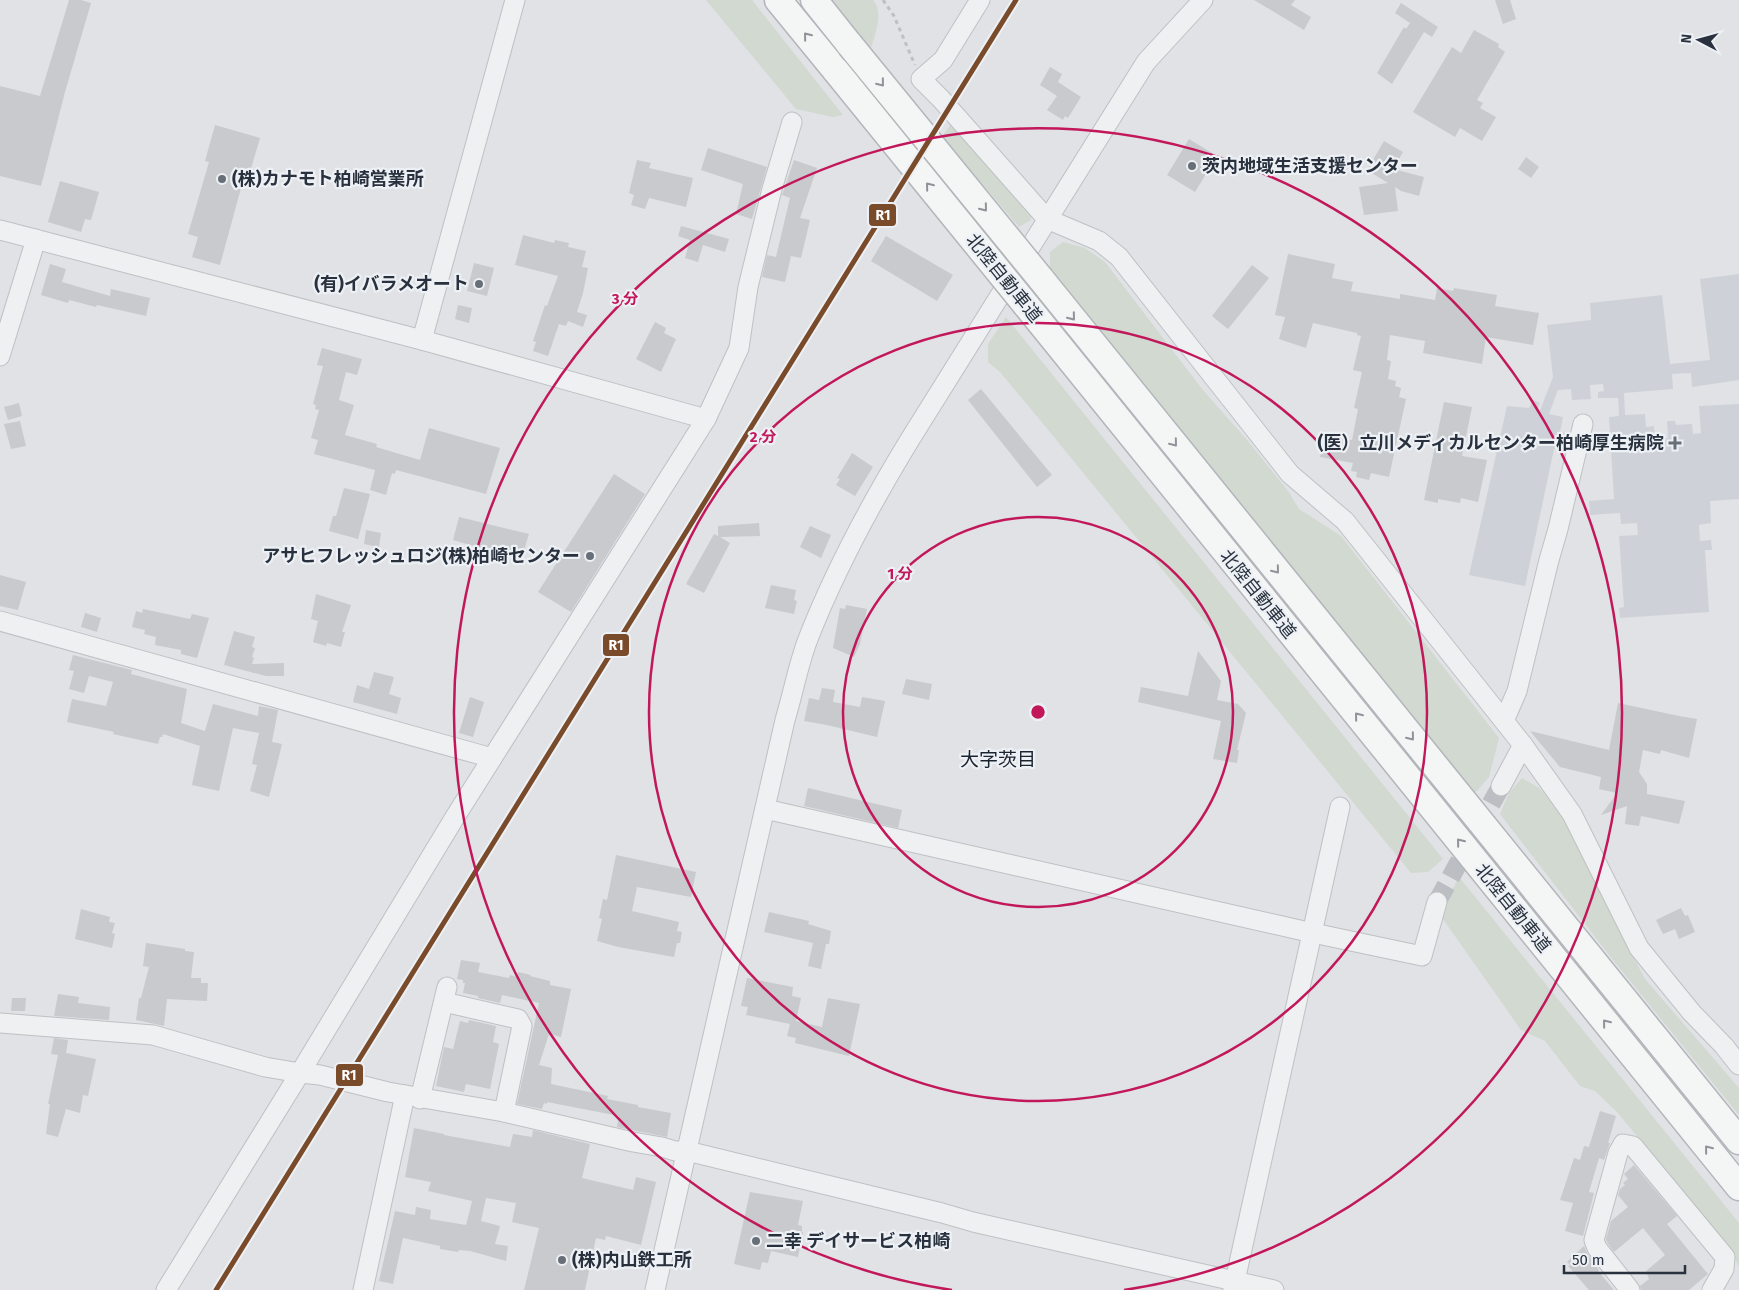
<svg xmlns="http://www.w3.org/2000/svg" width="1739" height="1290" viewBox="0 0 1739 1290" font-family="'Fira Sans','Noto Sans JP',sans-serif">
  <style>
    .built { fill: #ced2d8 }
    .green { fill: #d1d9d0 }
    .building { fill: #c8cacd }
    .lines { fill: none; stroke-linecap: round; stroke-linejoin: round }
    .minor-tunnel { stroke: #bbbfc3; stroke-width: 19; stroke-dasharray: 19 9; stroke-linecap: butt }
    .minor-casing { stroke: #bec0c3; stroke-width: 21 }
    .highway-casing { stroke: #b2b5ba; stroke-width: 29 }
    .path { stroke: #bec1c3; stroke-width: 3; stroke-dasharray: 4 4; stroke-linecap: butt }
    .minor { stroke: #eff0f1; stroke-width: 19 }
    .highway { stroke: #f4f5f5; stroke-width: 26 }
    .highway-bridge-casing { stroke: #b2b5ba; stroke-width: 29; stroke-linecap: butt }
    .highway-bridge { stroke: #f4f5f5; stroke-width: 26 }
    .rail-1-casing { stroke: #edf1f5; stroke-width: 9 }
    .rail-1 { stroke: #7a4b2a; stroke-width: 5 }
    .oneway { stroke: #8e9399 }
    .ring { fill: none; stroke: #c2185b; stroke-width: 2.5 }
    .poi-dot { fill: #686f78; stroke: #edf1f5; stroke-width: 2 }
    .labels { text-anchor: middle; stroke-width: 4.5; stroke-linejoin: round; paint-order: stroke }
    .poi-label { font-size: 18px; font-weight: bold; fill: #28313d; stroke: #edf1f5; text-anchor: start }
    .street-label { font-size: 18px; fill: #28313d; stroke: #edf1f5 }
    .neighbourhood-label { font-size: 19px; fill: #1a232e; stroke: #edf1f5 }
    .centre { fill: #c2185b; stroke: #edf1f5; stroke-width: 2.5 }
    .ring-label { font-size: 15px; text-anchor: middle; font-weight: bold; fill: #c2185b; stroke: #edf1f5; stroke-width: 4.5; stroke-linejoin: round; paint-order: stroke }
    .line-badge { stroke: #edf1f5; stroke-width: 2 }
    .badge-label { font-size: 14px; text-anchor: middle; font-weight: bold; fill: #fff }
  </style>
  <rect width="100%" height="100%" fill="#e0e2e5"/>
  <path class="built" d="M1739 274V380L1692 387 1691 373 1672 374 1673 389 1624 393 1625 415 1645 414 1646 427 1654 426 1655 439 1668 438 1667 421H1675L1676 425 1692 424 1693 434 1701 433 1699 406 1739 404V499L1710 501 1711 523 1699 525 1700 541 1711 540 1712 550H1705L1709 612 1620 618 1619 608 1624 607 1619 536 1638 535 1637 523 1621 524 1620 513 1590 515 1589 501 1614 499 1609 417 1619 416 1618 398H1598V392L1604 391 1603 384 1590 385 1591 399 1572 400 1571 389 1558 390 1549 414 1563 417 1560 432 1566 433 1563 451 1554 449 1525 586 1469 575 1507 406 1529 408 1533 400 1540 403 1537 411 1539 413 1553 377 1547 325 1591 320 1590 303 1662 295 1670 364 1710 360 1700 279Z"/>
  <g class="green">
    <path d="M706 0H752L843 115 833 117 796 109Z"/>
    <path d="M832 0H873C884 13 875 34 871 48Z"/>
    <path d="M955 118 1030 209 1031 220 1019 227 942 137Z"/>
    <path d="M1063 242 1085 248 1105 262 1202 389 1247 440 1288 491 1299 509 1341 536 1499 738 1489 777 1475 793 1050 269V252Z"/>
    <path d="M1006 317 1443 859 1428 872 1411 873 1040 420 1000 372 988 362V344Z"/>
    <path d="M1522 778 1539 788 1567 818 1595 871 1624 940 1645 979 1739 1088V1115L1609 955 1500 814 1509 793Z"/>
    <path d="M1459 877 1739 1223V1267L1730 1248 1617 1112 1595 1091 1580 1086 1545 1041 1521 1030 1443 919 1445 904Z"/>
  </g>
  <g class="building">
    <path d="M69 0H81L91 3 65 92 41 186 0 176V86L40 96Z"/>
    <path d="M1254 0H1295L1291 5 1311 17 1304 30Z"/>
    <path d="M1495 0H1510L1516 19 1503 24Z"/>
    <path d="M1401 3 1438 27 1432 37 1424 32 1392 84 1377 73 1404 27 1406 29 1410 23 1395 13Z"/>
    <path d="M1474 30 1499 44 1498 47 1505 52 1477 100 1483 103 1480 108 1496 117 1482 141 1460 128 1455 137 1413 112 1452 47 1461 53Z"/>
    <path d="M1050 67 1062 74 1058 82 1081 97 1068 118 1065 116 1063 120 1047 110 1057 96 1040 85Z"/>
    <path d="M215 125 260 138 250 172 246 170 220 265 192 257 198 237 188 234 209 162 205 161Z"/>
    <path d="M1189 139 1217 156 1195 192 1167 175Z"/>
    <path d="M1384 141 1403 152 1393 169 1424 177 1419 196 1401 191 1395 187 1398 211 1364 215 1359 187 1388 183 1367 170Z"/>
    <path d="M708 148 767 167 752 219 736 214 743 184 701 170Z"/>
    <path d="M1526 157 1539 167 1531 178 1518 169Z"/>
    <path d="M637 160 651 163 649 168 693 178 686 207 649 198 645 209 631 205 634 195 629 193Z"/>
    <path d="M794 160 817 168 800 218 810 220 801 258 791 256 785 282 762 277 767 255 776 257 790 198 782 195Z"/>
    <path d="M60 181 99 192 91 220 85 219 81 232 48 222Z"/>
    <path d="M681 226 729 239 725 252 703 245 698 262 685 258 690 240 678 236Z"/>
    <path d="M523 235 554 243 555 240 569 243 568 247 586 251 582 267 588 268 583 293 577 312 587 315 583 327 568 321 566 326 559 324 548 356 533 351 536 342 533 341 545 305 547 306 558 276 515 265Z"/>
    <path d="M886 236 953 275 937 301 871 261Z"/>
    <path d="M1288 254 1335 264 1332 278 1353 282 1351 291 1400 299V294L1435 300 1437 288 1453 291 1454 288 1497 295 1495 306 1539 313 1533 345 1486 337 1482 364 1423 353 1425 341 1390 335 1387 360 1391 361 1388 379 1396 381 1395 386 1401 388 1399 397 1406 399 1389 477 1371 473 1369 480 1356 477 1357 472 1351 471 1353 463 1320 457 1324 435 1352 440 1358 409 1354 408 1362 372 1353 370 1361 336 1357 335V333L1313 323 1306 348 1279 339 1285 317 1275 315Z"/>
    <path d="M474 263 494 268 487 296 467 291Z"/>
    <path d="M50 264 66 269 62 282 110 296 111 289 150 298 146 316 97 305 96 307 69 300 68 303 41 295Z"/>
    <path d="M1252 265 1269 278 1228 329 1212 316Z"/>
    <path d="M458 305 472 308 469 323 455 319Z"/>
    <path d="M655 322 666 328 664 333 676 339 661 372 636 359Z"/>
    <path d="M322 348 362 359 357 375 346 372 339 400 354 405 345 435 377 444 376 447 420 460 429 428 500 448 486 494 396 470 395 474 392 473 386 495 370 490 375 470 314 454 318 440 311 438 319 410 315 409 316 405 313 404 323 366 317 365Z"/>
    <path d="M981 389 1052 475 1037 487 968 400Z"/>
    <path d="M1444 402 1472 407 1462 456 1487 460 1478 502 1461 498 1460 503 1438 499V503L1424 500Z"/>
    <path d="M19 403 22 416 8 420 4 407Z"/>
    <path d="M20 421 26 446 11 449 4 424Z"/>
    <path d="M852 453 873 467 855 496 836 485 840 479 837 478Z"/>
    <path d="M614 474 645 494 571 612 538 592Z"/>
    <path d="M344 488 370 494 358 539 329 531 333 516H336Z"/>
    <path d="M459 517 529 534 521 560 453 540Z"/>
    <path d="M759 523 760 536 720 537 730 543 704 593 686 584 714 534 718 536V526Z"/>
    <path d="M810 526 831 535 821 558 800 547Z"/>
    <path d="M366 530 381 533 379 547 364 544Z"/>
    <path d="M0 575 26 582 18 610 0 606Z"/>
    <path d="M771 585 796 590 794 600 797 601 794 614 765 608Z"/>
    <path d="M316 594 351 605 342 632H345L341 647 327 643 326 646 313 642 318 621 311 619Z"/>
    <path d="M846 605 867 609 860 644 854 657 833 648 840 608 845 609Z"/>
    <path d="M143 609 190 619 192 614 209 618 197 658 181 654V650L155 645 156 637 144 634 145 630 132 627 136 611 142 613Z"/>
    <path d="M85 613 101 618 97 632 81 627Z"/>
    <path d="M234 631 255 637 252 647 255 648 252 657 254 658 252 664 284 663V676H266L224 665Z"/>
    <path d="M1198 651 1221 681 1217 700 1238 704 1246 713 1237 750H1239L1237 763 1213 759 1221 721 1138 702 1141 687 1188 696Z"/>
    <path d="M73 655 132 670 131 674 187 689 181 723 205 731 213 704 258 716 259 706 278 710 272 742 282 744 269 797 250 791 257 765 252 764 259 733 233 728 219 791 192 785 200 746 163 734 162 737H160L158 744 113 734 114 732 67 722 72 699 106 706 113 682 89 676 84 693 69 689 74 671 69 670Z"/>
    <path d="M374 672 394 677 389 694 401 698 397 714 353 702 357 685 369 689Z"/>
    <path d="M906 679 932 684 929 700 902 694Z"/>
    <path d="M822 688 835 690 833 702 860 707 862 697 885 701 877 737 827 725 804 721 809 698 819 700Z"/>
    <path d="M470 697 484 702 473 737 459 733Z"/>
    <path d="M1618 703 1679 716 1697 719 1689 758 1661 750 1660 754 1643 750 1639 772 1647 784V794L1685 801 1679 824 1641 816 1639 826 1625 824 1627 806 1601 815 1617 793 1599 789 1601 777 1560 767 1530 731 1609 750Z"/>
    <path d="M808 788 902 810 898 828 804 806Z"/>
    <path d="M616 855 696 872 691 897 637 887 632 911 679 922 677 931 682 932 680 943H677L674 957 618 947 597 941 602 919 599 918 603 899 607 900Z"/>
    <path d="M1681 908 1685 916 1688 915 1695 932 1679 939 1675 929 1663 934 1656 920Z"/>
    <path d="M81 909 110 917 109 922 115 923 112 933 115 934 112 948 75 939Z"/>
    <path d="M769 912 809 921 808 924 831 931 829 944H826L821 969 808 966 813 943 764 932Z"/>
    <path d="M146 943 185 949V951L194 952 191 978H201V983H208L207 1001 167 999 164 1026 136 1020 139 998H141L149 967 143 966Z"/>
    <path d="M461 960 480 963 478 972 509 978 510 975 517 977 518 972 531 975 530 976 550 981V985L571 989 561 1037 549 1034 539 1065 552 1068 551 1084 608 1096 607 1099 638 1105V1107L671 1113 667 1137 617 1127 619 1116 547 1102V1104L544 1103 542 1109 517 1104 539 1003 502 995 500 1003 478 998V996L463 993 465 983H463V980L457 979Z"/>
    <path d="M747 978 793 987 792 996 801 998 796 1021 822 1027 828 998 860 1004 849 1056 795 1043 796 1038 787 1036 790 1024 746 1015 748 1007 741 1006Z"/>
    <path d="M58 994 79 997 78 1003 110 1007 109 1020 54 1016Z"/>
    <path d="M12 998H26L25 1011H11Z"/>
    <path d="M469 1020 496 1026 493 1042 499 1044 490 1089 466 1084 464 1092 436 1086 444 1047 453 1049 460 1021 468 1023Z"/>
    <path d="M54 1038 68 1040 66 1053 96 1059 88 1096 83 1095 80 1113 66 1109 58 1137 46 1134 50 1104H48L58 1055 51 1054Z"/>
    <path d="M1600 1111 1616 1116 1608 1143H1610L1604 1160 1599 1158 1589 1192 1594 1193 1583 1236 1565 1231 1573 1203 1560 1200 1574 1158 1580 1160 1584 1146 1589 1147Z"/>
    <path d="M414 1128 444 1134V1135L510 1147 513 1134 532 1137 533 1130 590 1144 582 1178 633 1190 636 1177 656 1182 641 1245 606 1236 605 1240 596 1238 585 1290H524L539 1228 512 1222 516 1203 486 1198 481 1221 500 1226 495 1244 508 1246 506 1261 470 1251 459 1250 458 1252 440 1249V1246L403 1238 393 1284 379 1281 395 1211 415 1215 416 1207 431 1210 430 1219 466 1225 472 1201 428 1191 431 1182 405 1177Z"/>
    <path d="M1634 1165 1677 1216 1667 1224 1708 1274 1689 1290H1641L1640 1286 1649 1279 1646 1271 1665 1255 1643 1228 1614 1252 1607 1242 1606 1239 1611 1221 1628 1207 1618 1195 1620 1189 1625 1185 1623 1183 1628 1179 1624 1174Z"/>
    <path d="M750 1192 803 1201 798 1225 802 1226V1232H803L798 1257 771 1251 768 1263 762 1262 760 1270 734 1264Z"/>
    <path d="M1584 1246 1588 1255 1599 1270 1598 1271 1614 1290H1589L1568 1266 1570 1265 1567 1262Z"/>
  </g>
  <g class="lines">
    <path class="minor-tunnel" d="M1437 902 1501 786"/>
    <g class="minor-casing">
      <g id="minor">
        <path d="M980 0 943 60 921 79 941 99 1047 219 1099 241 1119 257 1290 474 1345 521 1523 745 1572 814 1639 948 1692 1013 1724 1046 1739 1065"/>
        <path d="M0 230 422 340 706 419"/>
        <path d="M422 340 515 0"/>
        <path d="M0 356 36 239"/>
        <path d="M0 621 492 758"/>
        <path d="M1504 721 1517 691 1549 560 1558 529 1583 424"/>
        <path d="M1501 786 1523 745"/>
        <path d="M765 809 1313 933 1422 956 1437 902"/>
        <path d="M444 1002 518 1019 522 1026 504 1112"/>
        <path d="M0 1023 153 1035 265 1067 300 1073 320 1075 388 1092 504 1112 633 1142 662 1147 675 1151H687L942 1213 973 1222 1274 1290"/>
        <path d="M420 1099 447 987"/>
        <path d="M166 1290 300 1073 455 817 706 419 739 348 748 287 772 189 792 122"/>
        <path d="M363 1290 405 1095"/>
        <path d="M655 1290 785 720C793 694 798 665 808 639 835 570 870 505 909 441L1146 62 1203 0"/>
        <path d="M1233 1290 1340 807"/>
        <path d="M1630 1290 1597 1248 1594 1240 1618 1153 1623 1144 1633 1146 1725 1257 1724 1269 1712 1290"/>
      </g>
    </g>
    <g class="highway-casing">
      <g id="highway">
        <path d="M778 0 836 71"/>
        <path d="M814 0 850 45"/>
        <path d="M1041 279 1739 1141"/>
        <path d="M1026 305 1739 1187"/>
      </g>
    </g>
    <path class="path" d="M883 0 894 16 915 65"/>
    <use href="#minor" class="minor"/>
    <use href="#highway" class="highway"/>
    <g class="highway-bridge-casing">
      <g id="highway-bridge">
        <path d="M850 45 1041 279"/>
        <path d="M836 71 1026 305"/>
      </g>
    </g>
    <use href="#highway-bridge" class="highway-bridge"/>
    <g class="rail-1-casing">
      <path id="rail-1" d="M216 1290 1016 0"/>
    </g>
    <use href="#rail-1" class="rail-1"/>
  </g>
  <defs><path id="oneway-chevron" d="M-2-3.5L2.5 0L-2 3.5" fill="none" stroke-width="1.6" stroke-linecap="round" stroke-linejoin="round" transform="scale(1.25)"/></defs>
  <g class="oneway">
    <use href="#oneway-chevron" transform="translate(807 36) rotate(-129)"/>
    <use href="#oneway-chevron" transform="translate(881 83) rotate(51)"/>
    <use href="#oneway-chevron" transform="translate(929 186) rotate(-129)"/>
    <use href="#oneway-chevron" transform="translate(984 208) rotate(51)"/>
    <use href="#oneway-chevron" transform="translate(1072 317) rotate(51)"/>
    <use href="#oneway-chevron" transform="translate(1174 443) rotate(51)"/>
    <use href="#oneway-chevron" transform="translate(1276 570) rotate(51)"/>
    <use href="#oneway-chevron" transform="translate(1358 716) rotate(-129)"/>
    <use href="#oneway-chevron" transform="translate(1411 737) rotate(51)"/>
    <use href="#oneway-chevron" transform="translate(1460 842) rotate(-129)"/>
    <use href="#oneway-chevron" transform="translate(1606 1023) rotate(-129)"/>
    <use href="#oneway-chevron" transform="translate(1708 1149) rotate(-129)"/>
  </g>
  <g class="ring">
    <circle cx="1038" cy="712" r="195"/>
    <circle cx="1038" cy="712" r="389"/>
    <path d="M952 1290A584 584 0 1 1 1124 1290"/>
  </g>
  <g class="poi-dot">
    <circle cx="1192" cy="166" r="5"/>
    <circle cx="222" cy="179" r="5"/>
    <circle cx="479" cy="284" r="5"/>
    <path d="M1672.5 435.5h5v5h5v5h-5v5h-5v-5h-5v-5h5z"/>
    <circle cx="590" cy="556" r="5"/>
    <circle cx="756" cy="1241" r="5"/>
    <circle cx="562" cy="1260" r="5"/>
  </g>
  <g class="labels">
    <g class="poi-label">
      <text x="1202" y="172">茨内地域生活支援センター</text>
      <text x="232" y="185">(株)カナモト柏崎営業所</text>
      <text x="469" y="290" text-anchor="end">(有)イバラメオート</text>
      <text x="1664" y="449" text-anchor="end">(医）立川メディカルセンター柏崎厚生病院</text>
      <text x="580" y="562" text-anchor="end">アサヒフレッシュロジ(株)柏崎センター</text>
      <text x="766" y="1247">二幸 デイサービス柏崎</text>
      <text x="572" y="1266">(株)内山鉄工所</text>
    </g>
    <g class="street-label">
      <text transform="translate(1004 278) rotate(51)" y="6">北陸自動車道</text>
      <text transform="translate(1258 594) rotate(51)" y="6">北陸自動車道</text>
      <text transform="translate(1513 908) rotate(51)" y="6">北陸自動車道</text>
    </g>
    <g class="neighbourhood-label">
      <text x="998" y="766">大字茨目</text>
    </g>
  </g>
  <circle cx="1038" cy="712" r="8" class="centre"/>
  <g class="ring-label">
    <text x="625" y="304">3 分</text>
    <text x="763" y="442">2 分</text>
    <text x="900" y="579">1 分</text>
  </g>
  <g class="line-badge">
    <rect x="868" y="203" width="29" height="24" rx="5" fill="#7a4b2a"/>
    <rect x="602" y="633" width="28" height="24" rx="5" fill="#7a4b2a"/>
    <rect x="335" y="1063" width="29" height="24" rx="5" fill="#7a4b2a"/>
  </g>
  <g class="badge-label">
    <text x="883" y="220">R1</text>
    <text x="616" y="650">R1</text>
    <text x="349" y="1080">R1</text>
  </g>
  <g transform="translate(1699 40) rotate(276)" stroke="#edf1f5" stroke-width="4" paint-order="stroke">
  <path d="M0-4L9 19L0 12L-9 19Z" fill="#28313d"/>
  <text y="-8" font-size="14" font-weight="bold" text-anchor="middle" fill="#28313d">N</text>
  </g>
  <path d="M1564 1265v8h121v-8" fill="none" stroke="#28313d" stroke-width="2.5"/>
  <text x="1572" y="1265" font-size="15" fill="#28313d" stroke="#edf1f5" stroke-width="4" paint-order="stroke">50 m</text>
</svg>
